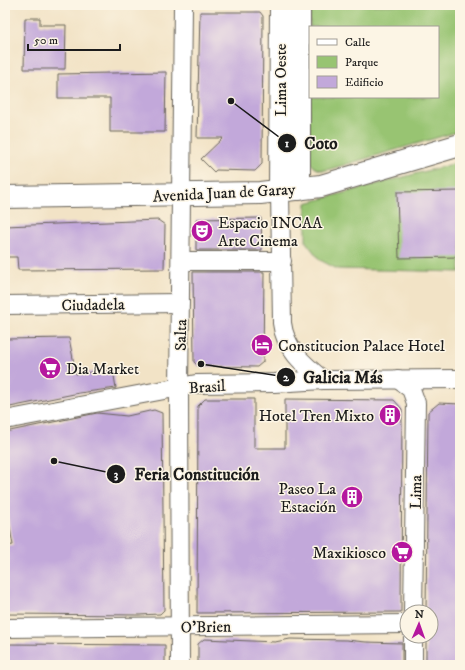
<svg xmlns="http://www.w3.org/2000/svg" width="465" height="670" viewBox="0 0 465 670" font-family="'IM FELL DW Pica',serif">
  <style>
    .green { fill: #98c472; stroke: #5a7047; fill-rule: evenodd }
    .building { fill: #c2a8da }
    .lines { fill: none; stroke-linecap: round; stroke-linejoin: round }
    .minor-casing { stroke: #676258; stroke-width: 20 }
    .major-casing { stroke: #676258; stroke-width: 24 }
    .minor { stroke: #fff; stroke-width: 18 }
    .major { stroke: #fff; stroke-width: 22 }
    .labels { text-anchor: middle; stroke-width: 3; stroke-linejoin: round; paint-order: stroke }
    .street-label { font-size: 16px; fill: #1c1c1c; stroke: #fcf5e5 }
    .poi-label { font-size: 16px; fill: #1c1c1c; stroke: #fcf5e5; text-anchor: start }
    .leader { fill: none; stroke: #1c1c1c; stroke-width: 1.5 }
    .callout-dot { fill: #1c1c1c; stroke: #fcf5e5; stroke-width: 1.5 }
    .mark-label { font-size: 12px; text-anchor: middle; font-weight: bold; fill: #fff }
    .callout-label { font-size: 17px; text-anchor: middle; font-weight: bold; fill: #1c1c1c; stroke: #fcf5e5; stroke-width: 3; stroke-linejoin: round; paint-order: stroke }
  </style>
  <rect width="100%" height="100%" fill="#fcf5e5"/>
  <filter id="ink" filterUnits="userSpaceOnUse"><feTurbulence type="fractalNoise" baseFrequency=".025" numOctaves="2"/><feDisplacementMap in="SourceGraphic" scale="8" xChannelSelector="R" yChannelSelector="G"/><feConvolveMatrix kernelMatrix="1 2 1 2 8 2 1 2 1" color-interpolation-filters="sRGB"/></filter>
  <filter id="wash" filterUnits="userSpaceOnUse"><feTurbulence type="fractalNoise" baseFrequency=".012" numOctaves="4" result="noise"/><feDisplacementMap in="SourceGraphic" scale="16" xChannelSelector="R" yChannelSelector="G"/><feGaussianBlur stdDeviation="0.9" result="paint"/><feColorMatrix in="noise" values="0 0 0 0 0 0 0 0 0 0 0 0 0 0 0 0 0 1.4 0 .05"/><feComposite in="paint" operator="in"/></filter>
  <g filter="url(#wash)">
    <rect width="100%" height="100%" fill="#f2e3c6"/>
    <g class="green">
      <path d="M310 5H460V131L327 170C318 171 314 168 309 161ZM310 27H438V97H310Z"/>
      <path d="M460 162V272L337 269 320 260 306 242V203Z"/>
    </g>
    <g id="blocks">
      <g class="building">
        <path d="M200 12H260L263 16 262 164 255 171 216 170 214 172 201 159 223 138H197Z"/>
        <path d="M25 18H40V25H66L65 69H24Z"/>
        <path d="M166 72 165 132H110V98H58V74Z"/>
        <path d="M460 191V257L399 258 397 192Z"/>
        <path d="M261 218 262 250H196V219Z"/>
        <path d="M158 220 165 225 164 269 18 270 17 257H5V226Z"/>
        <path d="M193 272H264L263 362 257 367 198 366 194 362Z"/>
        <path d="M69 338 76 374 113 370 116 388 79 393 5 408V339Z"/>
        <path d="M205 399H254V448H285V399L394 400 402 409 401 612 197 613 198 406Z"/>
        <path d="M439 403 460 404V665H426V636H431V612H426L428 412Z"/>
        <path d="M154 410 162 413 164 610 160 614 139 615 5 614V546L13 545 5 501V432L97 413 127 416Z"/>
        <path d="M204 639 275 642 290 639 346 640 366 642 402 643V665H198V644Z"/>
        <path d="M5 644 165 645V665H5Z"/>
      </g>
    </g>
  </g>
  <g filter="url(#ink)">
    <use href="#blocks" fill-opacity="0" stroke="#676258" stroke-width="1"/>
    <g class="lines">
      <g class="minor-casing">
        <g id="minor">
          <path d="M280 191 282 323C285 349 303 364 323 380"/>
          <path d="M181 261H282"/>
          <path d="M5 305 180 303"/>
          <path d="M398 379 411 389 416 403 413 612"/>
          <path d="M5 420 196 384 274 383 323 380 460 379"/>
          <path d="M5 628 407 624"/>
          <path d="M180 665 179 388 183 5"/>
          <path d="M413 665V636"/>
        </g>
      </g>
      <g class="major-casing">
        <g id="major">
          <path d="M299 189V5"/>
          <path d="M280 191 281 5"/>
          <path d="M5 197 260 193 321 186 460 145"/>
        </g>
      </g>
      <use href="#minor" class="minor"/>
      <use href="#major" class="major"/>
    </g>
  </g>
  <defs>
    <g id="theatre-disc" transform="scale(1.15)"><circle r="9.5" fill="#b5179e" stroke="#fcf5e5"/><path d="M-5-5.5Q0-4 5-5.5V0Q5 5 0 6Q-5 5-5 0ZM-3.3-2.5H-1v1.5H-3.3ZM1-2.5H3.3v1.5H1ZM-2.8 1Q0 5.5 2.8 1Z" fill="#fff"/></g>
    <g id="hotel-disc" transform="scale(1.15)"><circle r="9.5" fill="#b5179e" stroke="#fcf5e5"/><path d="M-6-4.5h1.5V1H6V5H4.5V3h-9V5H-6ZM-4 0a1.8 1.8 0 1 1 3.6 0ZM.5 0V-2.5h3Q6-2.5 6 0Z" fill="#fff"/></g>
    <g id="supermarket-disc" transform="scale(1.15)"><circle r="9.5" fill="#b5179e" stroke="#fcf5e5"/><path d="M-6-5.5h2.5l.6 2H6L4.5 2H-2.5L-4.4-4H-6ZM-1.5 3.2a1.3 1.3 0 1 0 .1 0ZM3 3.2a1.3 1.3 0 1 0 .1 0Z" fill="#fff"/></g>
    <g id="building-disc" transform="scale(1.15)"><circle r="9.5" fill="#b5179e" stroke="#fcf5e5"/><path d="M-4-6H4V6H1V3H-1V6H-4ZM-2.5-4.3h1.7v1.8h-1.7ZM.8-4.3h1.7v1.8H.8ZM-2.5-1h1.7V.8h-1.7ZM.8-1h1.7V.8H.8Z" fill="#fff"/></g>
  </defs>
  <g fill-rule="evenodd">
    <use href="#theatre-disc" x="202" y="231"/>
    <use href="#hotel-disc" x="262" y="345"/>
    <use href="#supermarket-disc" x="50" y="368"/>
    <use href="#building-disc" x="390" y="415"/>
    <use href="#building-disc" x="352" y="497"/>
    <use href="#supermarket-disc" x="402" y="552"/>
  </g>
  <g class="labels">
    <g class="street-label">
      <text transform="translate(280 80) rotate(-90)" y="6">Lima Oeste</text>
      <text transform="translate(224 192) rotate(-3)" y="6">Avenida Juan de Garay</text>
      <text transform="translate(93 304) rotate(-1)" y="6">Ciudadela</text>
      <text transform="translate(180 335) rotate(-89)" y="6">Salta</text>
      <text transform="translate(207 386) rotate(-4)" y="6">Brasil</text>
      <text transform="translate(415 492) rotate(-89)" y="6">Lima</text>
      <text transform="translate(206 626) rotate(-1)" y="6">O'Brien</text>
    </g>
    <g class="poi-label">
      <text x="218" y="228">Espacio INCAA<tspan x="218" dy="18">Arte Cinema</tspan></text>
      <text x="278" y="351">Constitucion Palace Hotel</text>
      <text x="66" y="374">Dia Market</text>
      <text x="374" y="421" text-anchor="end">Hotel Tren Mixto</text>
      <text x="336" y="494" text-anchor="end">Paseo La<tspan x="336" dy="18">Estación</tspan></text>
      <text x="386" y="558" text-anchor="end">Maxikiosco</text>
    </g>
  </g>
  <path class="leader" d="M231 101L287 143M201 364L286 377M54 461L116 474"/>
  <g class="callout-dot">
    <circle cx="231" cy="101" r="4"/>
    <circle cx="201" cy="364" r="4"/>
    <circle cx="54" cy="461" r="4"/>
    <circle cx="287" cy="143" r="10"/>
    <circle cx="286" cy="377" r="10"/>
    <circle cx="116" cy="474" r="10"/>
  </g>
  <g class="mark-label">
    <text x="287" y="147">1</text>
    <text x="286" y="381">2</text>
    <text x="116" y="478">3</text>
  </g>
  <g class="callout-label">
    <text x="321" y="149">Coto</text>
    <text x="343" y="383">Galicia Más</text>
    <text x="197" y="480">Feria Constitución</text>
  </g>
  <rect width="465" height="670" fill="none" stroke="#fcf5e5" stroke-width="20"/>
  <rect x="309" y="26" width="130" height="72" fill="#fcf5e5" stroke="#a29e95"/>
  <rect x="317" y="39" width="20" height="6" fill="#ffffff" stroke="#a29e95"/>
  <text x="345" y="46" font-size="12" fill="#1c1c1c">Calle</text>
  <rect x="317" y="56" width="20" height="12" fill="#98c472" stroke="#a29e95"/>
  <text x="345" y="66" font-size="12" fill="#1c1c1c">Parque</text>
  <rect x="317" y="76" width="20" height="12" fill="#c2a8da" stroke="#a29e95"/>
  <text x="345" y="86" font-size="12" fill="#1c1c1c">Edificio</text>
  <g transform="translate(419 624) rotate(2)"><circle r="19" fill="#fcf5e5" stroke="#a29e95"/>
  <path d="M0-3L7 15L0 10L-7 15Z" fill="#b5179e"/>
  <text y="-6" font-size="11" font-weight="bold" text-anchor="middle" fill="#1c1c1c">N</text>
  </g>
  <path d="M28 44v6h92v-6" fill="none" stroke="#1c1c1c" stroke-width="2"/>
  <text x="34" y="44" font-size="12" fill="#1c1c1c" stroke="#fcf5e5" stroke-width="3" paint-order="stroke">50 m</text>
</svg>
